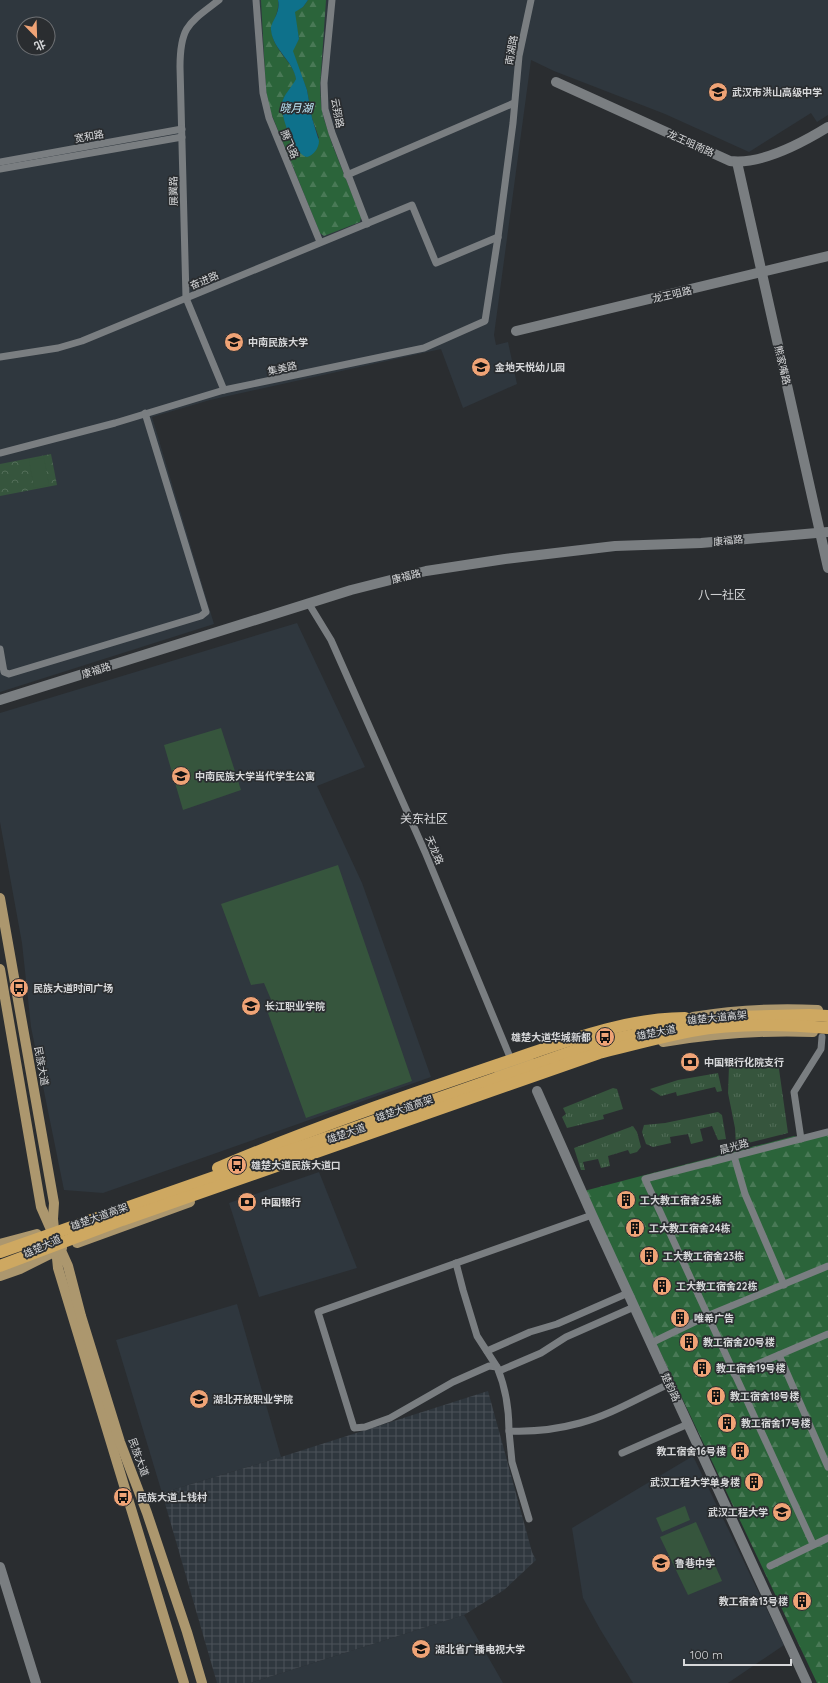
<svg xmlns="http://www.w3.org/2000/svg" width="828" height="1683" viewBox="0 0 828 1683" font-family="Quicksand,'Noto Sans SC',sans-serif">
  <style>
    .built { fill: #2f373e; fill-rule: evenodd }
    .industrial { fill: url(#industrial-grid) }
    .grass { fill: url(#grass-tufts) }
    .forest { fill: url(#forest-firs) }
    .park { fill: url(#park-crowns) }
    .pitch { fill: #36553d }
    .water { fill: #0e718b }
    .lines { fill: none; stroke-linecap: round; stroke-linejoin: round }
    .street { stroke: #7a7e81; stroke-width: 7 }
    .secondary { stroke: #7a7e81; stroke-width: 10 }
    .primary { stroke: #ac976e; stroke-width: 10 }
    .highway { stroke: #cea861; stroke-width: 12 }
    .labels { text-anchor: middle; stroke-width: 3.5; stroke-linejoin: round; paint-order: stroke }
    .street-label { font-size: 10px; fill: #d7d8da; stroke: #2a2d30 }
    .poi-label { font-size: 10px; font-weight: bold; fill: #d7d8da; stroke: #2a2d30; text-anchor: start }
    .water-label { font-size: 11px; font-style: italic; fill: #c1ebfb; stroke: #2a2d30 }
    .quarter-label { font-size: 12px; fill: #d7d8da; stroke: #2a2d30 }
  </style>
  <defs>
    <pattern id="industrial-grid" width="8" height="8" patternUnits="userSpaceOnUse"><rect width="8" height="8" fill="#2f373e"/><path d="M0 4h8M4 0v8" fill="none" stroke="#4c5359"/></pattern>
    <pattern id="grass-tufts" width="24" height="20" patternUnits="userSpaceOnUse"><rect width="24" height="20" fill="#36553d"/><path d="M3 7l-1-3M5 7V3M7 7l1-3M15 17l-1-3M17 17v-4M19 17l1-3" fill="none" stroke="#526d58"/></pattern>
    <pattern id="forest-firs" width="22" height="20" patternUnits="userSpaceOnUse"><rect width="22" height="20" fill="#2b643a"/><path d="M5 1l3.5 6h-7zM16 11l3.5 6h-7z" fill="#497956"/></pattern>
    <pattern id="park-crowns" width="20" height="18" patternUnits="userSpaceOnUse"><rect width="20" height="18" fill="#36553d"/><path d="M2 6a3 3 0 1 1 6 0M12 15a3 3 0 1 1 6 0" fill="none" stroke="#526d58"/></pattern>
  </defs>
  <rect width="100%" height="100%" fill="#2a2d30"/>
  <g class="built">
    <path d="M0 0H828V115L817 122 811 113 749 152 665 114 554 71 531 60 494 335 496 345 508 342 517 384 463 408 441 349 210 400 152 417 214 624 0 692ZM24 24H48V48H24Z"/>
    <path d="M297 623 365 767 317 786 362 883 431 1077 103 1193 64 1190 31 1027 22 943 0 822V713Z"/>
    <path d="M319 1172 357 1268 259 1297 229 1203Z"/>
    <path d="M237 1304 281 1457 162 1493 116 1340Z"/>
    <path d="M693 1456 784 1645 728 1683H633L600 1629 583 1598 572 1528Z"/>
    <path d="M464 1615 503 1683H250Z"/>
  </g>
  <path class="industrial" d="M488 1391 532 1552 536 1560 504 1590 464 1615 250 1683H217L162 1493 281 1457Z"/>
  <g class="grass">
    <path d="M778 1062 788 1133 736 1146 735 1128 728 1093 729 1066Z"/>
    <path d="M718 1073 722 1091 717 1092 715 1087 677 1096 676 1092 661 1096 650 1089 678 1080Z"/>
    <path d="M613 1088 617 1089 623 1109 603 1115 604 1119 567 1128 562 1117 566 1114 563 1108Z"/>
    <path d="M718 1112 722 1115 726 1139 718 1140 712 1126 700 1129 703 1141 691 1144 688 1134 670 1137 671 1143 653 1147 646 1144 642 1132 644 1125 665 1123Z"/>
    <path d="M633 1126 637 1132 641 1147 637 1152 630 1154 628 1150 608 1156 610 1166 601 1168 598 1159 583 1162 585 1170H581L574 1148Z"/>
  </g>
  <g class="forest">
    <path d="M261 0H278C280 17 268 23 273 38 277 52 295 66 296 78 297 85 286 93 284 98 278 110 291 137 296 148L319 138 312 118 307 90 293 55V48L299 39 294 14 295 11 303 7 308 0H326L320 87 321 104 323 116 332 144 361 217 360 222 324 236 320 233 269 108 266 90Z"/>
    <path d="M828 1132V1683H817L584 1191 794 1136 801 1139Z"/>
  </g>
  <path class="park" d="M51 454 57 485 0 496V464Z"/>
  <g class="pitch">
    <path d="M44 458 49 485 34 488 29 460Z"/>
    <path d="M221 728 241 790 183 810 164 745Z"/>
    <path d="M338 865 412 1081 306 1118 268 1013 275 1009 264 983 251 985 221 904Z"/>
    <path d="M685 1506 690 1520 662 1532 656 1518Z"/>
    <path d="M696 1522 722 1581 688 1595 660 1537Z"/>
  </g>
  <path class="water" d="M278 0H308L303 7 295 12 299 39 293 51 307 90 312 118 319 141C319 148 313 156 307 157 294 155 280 115 282 103 284 94 292 87 296 79 293 60 273 50 271 30 270 22 281 14 278 0Z"/>
  <g class="lines">
    <g class="street">
      <path d="M219 0C189 23 180 26 180 67L186 298 224 390"/>
      <path d="M256 0 263 93 269 118 320 242"/>
      <path d="M332 0 324 83 325 109 332 133 367 224"/>
      <path d="M0 162 182 129"/>
      <path d="M0 169 182 137"/>
      <path d="M347 175 514 103"/>
      <path d="M0 357 58 348 82 341 412 205 436 263 498 237"/>
      <path d="M0 453 115 423 224 390 424 348 485 321 498 237 513 123 519 56 531 0"/>
      <path d="M309 604 331 640 425 852 512 1062"/>
      <path d="M0 649 4 672 9 674 201 616 206 612 145 413"/>
      <path d="M801 1139 794 1092 821 1049 822 1037"/>
      <path d="M734 1156 745 1194 784 1285"/>
      <path d="M592 1215 318 1312 354 1428 365 1427 390 1418 453 1382 489 1366 497 1367C505 1386 509 1410 509 1431 532 1432 558 1429 580 1423 611 1415 640 1397 669 1384"/>
      <path d="M456 1263 463 1290 477 1336 497 1367"/>
      <path d="M651 1343 707 1316 828 1266"/>
      <path d="M487 1351 530 1332 557 1324 628 1293"/>
      <path d="M779 1355 828 1467"/>
      <path d="M499 1371 541 1353 566 1337 634 1307"/>
      <path d="M734 1374 828 1334"/>
      <path d="M509 1431 512 1462 529 1519"/>
      <path d="M622 1453 688 1424"/>
      <path d="M813 1544 645 1179 828 1132"/>
      <path d="M770 1566 828 1538"/>
    </g>
    <g class="secondary">
      <path d="M556 82 730 161C761 165 802 143 828 127"/>
      <path d="M737 162 828 568"/>
      <path d="M516 331 828 256"/>
      <path d="M0 700 351 590 426 571 505 559 615 546 701 543 828 532"/>
      <path d="M537 1091 592 1215 807 1683"/>
      <path d="M0 1567 36 1683"/>
    </g>
    <g class="primary">
      <path d="M0 898 54 1203 53 1219 58 1268 184 1683"/>
      <path d="M0 969 41 1207 52 1232"/>
      <path d="M693 1017C734 1010 776 1008 818 1010"/>
      <path d="M663 1042C712 1034 763 1030 813 1032"/>
      <path d="M499 1071 529 1061"/>
      <path d="M77 1243 190 1202"/>
      <path d="M0 1244 37 1234"/>
      <path d="M59 1246 68 1266 81 1316 120 1442 147 1513 187 1632 202 1683"/>
      <path d="M0 1276 20 1269 62 1248"/>
    </g>
    <g class="highway">
      <path d="M218 1168C310 1129 403 1097 497 1065 557 1045 621 1018 685 1018"/>
      <path d="M0 1252 597 1043 686 1023 738 1017 809 1015 828 1016"/>
      <path d="M0 1266 122 1220 599 1053C630 1045 660 1037 691 1031 736 1023 783 1024 828 1028"/>
    </g>
  </g>
  <defs>
    <g id="school-disc" transform="scale(1)"><circle r="9.5" fill="#efa376" stroke="#2a2d30"/><path d="M0-5L7-2L0 1L-7-2ZM-4 1L0 2.5L4 1V4Q0 6-4 4Z" fill="#111"/></g>
    <g id="university-disc" transform="scale(1)"><circle r="9.5" fill="#efa376" stroke="#2a2d30"/><path d="M0-5L7-2L0 1L-7-2ZM-4 1L0 2.5L4 1V4Q0 6-4 4Z" fill="#111"/></g>
    <g id="bus-disc" transform="scale(1)"><circle r="9.5" fill="#efa376" stroke="#2a2d30"/><path d="M-5-6H5V4H4V6H2V4H-2V6H-4V4H-5ZM-3.5-4V0h7V-4ZM-3.5 1.2v1.5H-2V1.2ZM2 1.2v1.5H3.5V1.2Z" fill="#111"/></g>
    <g id="bank-disc" transform="scale(1)"><circle r="9.5" fill="#efa376" stroke="#2a2d30"/><path d="M-6-4H6V4H-6ZM0-2.3a2.3 2.3 0 1 0 0 4.6a2.3 2.3 0 1 0 0-4.6Z" fill="#111"/></g>
    <g id="building-disc" transform="scale(1)"><circle r="9.5" fill="#efa376" stroke="#2a2d30"/><path d="M-4-6H4V6H1V3H-1V6H-4ZM-2.5-4.3h1.7v1.8h-1.7ZM.8-4.3h1.7v1.8H.8ZM-2.5-1h1.7V.8h-1.7ZM.8-1h1.7V.8H.8Z" fill="#111"/></g>
  </defs>
  <g fill-rule="evenodd">
    <use href="#school-disc" x="718" y="92"/>
    <use href="#university-disc" x="234" y="342"/>
    <use href="#school-disc" x="481" y="367"/>
    <use href="#university-disc" x="181" y="776"/>
    <use href="#bus-disc" x="19" y="988"/>
    <use href="#university-disc" x="251" y="1006"/>
    <use href="#bus-disc" x="605" y="1037"/>
    <use href="#bank-disc" x="690" y="1062"/>
    <use href="#bus-disc" x="237" y="1165"/>
    <use href="#building-disc" x="626" y="1200"/>
    <use href="#bank-disc" x="247" y="1202"/>
    <use href="#building-disc" x="635" y="1228"/>
    <use href="#building-disc" x="649" y="1256"/>
    <use href="#building-disc" x="662" y="1286"/>
    <use href="#building-disc" x="680" y="1318"/>
    <use href="#building-disc" x="689" y="1342"/>
    <use href="#building-disc" x="702" y="1368"/>
    <use href="#building-disc" x="716" y="1396"/>
    <use href="#university-disc" x="199" y="1399"/>
    <use href="#building-disc" x="727" y="1423"/>
    <use href="#building-disc" x="740" y="1451"/>
    <use href="#building-disc" x="754" y="1482"/>
    <use href="#bus-disc" x="123" y="1497"/>
    <use href="#university-disc" x="782" y="1512"/>
    <use href="#school-disc" x="661" y="1563"/>
    <use href="#building-disc" x="802" y="1601"/>
    <use href="#university-disc" x="421" y="1649"/>
  </g>
  <g class="labels">
    <g class="street-label">
      <text transform="translate(511 50) rotate(-80)" y="4">南湖路</text>
      <text transform="translate(338 113) rotate(79)" y="4">云翔路</text>
      <text transform="translate(89 136) rotate(-10)" y="4">宽和路</text>
      <text transform="translate(691 143) rotate(24)" y="4">龙王咀南路</text>
      <text transform="translate(290 144) rotate(67)" y="4">腾飞路</text>
      <text transform="translate(173 191) rotate(-91)" y="4">展翼路</text>
      <text transform="translate(204 280) rotate(-23)" y="4">奋进路</text>
      <text transform="translate(672 294) rotate(-13)" y="4">龙王咀路</text>
      <text transform="translate(783 365) rotate(77)" y="4">熊家嘴路</text>
      <text transform="translate(282 368) rotate(-12)" y="4">集美路</text>
      <text transform="translate(728 540) rotate(-6)" y="4">康福路</text>
      <text transform="translate(406 576) rotate(-14)" y="4">康福路</text>
      <text transform="translate(96 670) rotate(-17)" y="4">康福路</text>
      <text transform="translate(435 850) rotate(67)" y="4">天龙路</text>
      <text transform="translate(717 1017) rotate(-6)" y="4">雄楚大道高架</text>
      <text transform="translate(656 1032) rotate(-11)" y="4">雄楚大道</text>
      <text transform="translate(42 1066) rotate(80)" y="4">民族大道</text>
      <text transform="translate(404 1108) rotate(-19)" y="4">雄楚大道高架</text>
      <text transform="translate(346 1133) rotate(-19)" y="4">雄楚大道</text>
      <text transform="translate(734 1146) rotate(-15)" y="4">晨光路</text>
      <text transform="translate(99 1216) rotate(-20)" y="4">雄楚大道高架</text>
      <text transform="translate(42 1246) rotate(-25)" y="4">雄楚大道</text>
      <text transform="translate(671 1387) rotate(65)" y="4">楚韵路</text>
      <text transform="translate(139 1457) rotate(70)" y="4">民族大道</text>
    </g>
    <g class="poi-label">
      <text x="732" y="96">武汉市洪山高级中学</text>
      <text x="248" y="346">中南民族大学</text>
      <text x="495" y="371">金地天悦幼儿园</text>
      <text x="195" y="780">中南民族大学当代学生公寓</text>
      <text x="33" y="992">民族大道时间广场</text>
      <text x="265" y="1010">长江职业学院</text>
      <text x="591" y="1041" text-anchor="end">雄楚大道华城新都</text>
      <text x="704" y="1066">中国银行化院支行</text>
      <text x="251" y="1169">雄楚大道民族大道口</text>
      <text x="640" y="1204">工大教工宿舍25栋</text>
      <text x="261" y="1206">中国银行</text>
      <text x="649" y="1232">工大教工宿舍24栋</text>
      <text x="663" y="1260">工大教工宿舍23栋</text>
      <text x="676" y="1290">工大教工宿舍22栋</text>
      <text x="694" y="1322">唯希广告</text>
      <text x="703" y="1346">教工宿舍20号楼</text>
      <text x="716" y="1372">教工宿舍19号楼</text>
      <text x="730" y="1400">教工宿舍18号楼</text>
      <text x="213" y="1403">湖北开放职业学院</text>
      <text x="741" y="1427">教工宿舍17号楼</text>
      <text x="726" y="1455" text-anchor="end">教工宿舍16号楼</text>
      <text x="740" y="1486" text-anchor="end">武汉工程大学单身楼</text>
      <text x="137" y="1501">民族大道上钱村</text>
      <text x="768" y="1516" text-anchor="end">武汉工程大学</text>
      <text x="675" y="1567">鲁巷中学</text>
      <text x="788" y="1605" text-anchor="end">教工宿舍13号楼</text>
      <text x="435" y="1653">湖北省广播电视大学</text>
    </g>
    <g class="water-label">
      <text x="296" y="112">晓月湖</text>
    </g>
    <g class="quarter-label">
      <text x="722" y="599">八一社区</text>
      <text x="424" y="823">关东社区</text>
    </g>
  </g>
  <g transform="translate(36 36) rotate(157)"><circle r="19" fill="#2a2d30" stroke="#6f7174"/>
  <path d="M0-3L7 15L0 10L-7 15Z" fill="#efa376"/>
  <text y="-6" font-size="11" font-weight="bold" text-anchor="middle" fill="#d7d8da">北</text>
  </g>
  <path d="M684 1659v6h107v-6" fill="none" stroke="#d7d8da" stroke-width="2"/>
  <text x="690" y="1659" font-size="12" fill="#d7d8da" stroke="#2a2d30" stroke-width="3" paint-order="stroke">100 m</text>
</svg>
